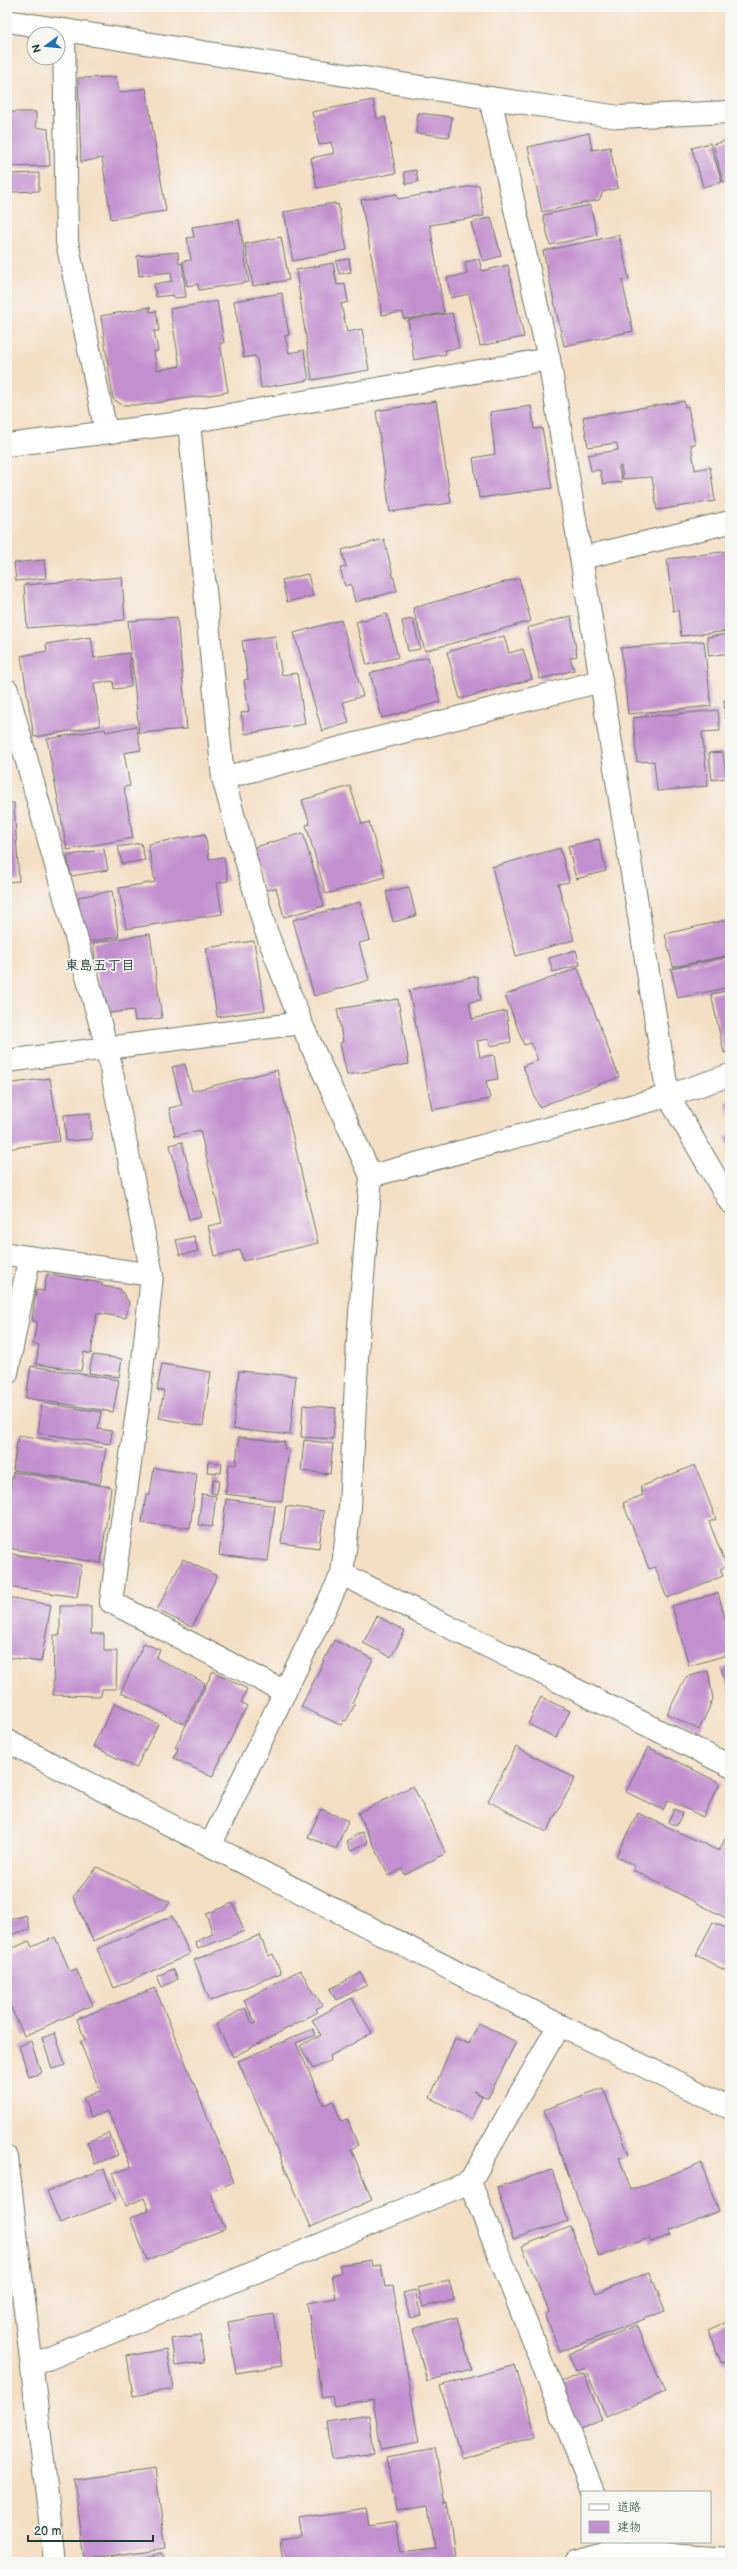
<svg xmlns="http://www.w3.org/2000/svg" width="737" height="2569" viewBox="0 0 737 2569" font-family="'Balsamiq Sans','Klee One',sans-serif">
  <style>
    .building { fill: #c390cf }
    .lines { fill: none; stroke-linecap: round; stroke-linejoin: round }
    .street-casing { stroke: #6a7667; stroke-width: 24 }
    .secondary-casing { stroke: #6a7667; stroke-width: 24 }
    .street { stroke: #fff; stroke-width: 22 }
    .secondary { stroke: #fff; stroke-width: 22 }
    .labels { text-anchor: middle; stroke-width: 3.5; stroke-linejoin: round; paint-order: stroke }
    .neighbourhood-label { font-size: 14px; font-weight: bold; fill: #1f3d34; stroke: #f6f6f2 }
  </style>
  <rect width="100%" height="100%" fill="#f6f6f2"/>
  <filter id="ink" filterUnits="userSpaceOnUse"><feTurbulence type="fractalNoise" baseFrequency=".025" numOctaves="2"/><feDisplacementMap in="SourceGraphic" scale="8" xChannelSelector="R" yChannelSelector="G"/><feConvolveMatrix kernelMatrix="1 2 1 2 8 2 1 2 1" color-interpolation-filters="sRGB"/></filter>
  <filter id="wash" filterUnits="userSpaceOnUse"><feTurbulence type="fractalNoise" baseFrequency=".012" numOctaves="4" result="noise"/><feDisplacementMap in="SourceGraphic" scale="16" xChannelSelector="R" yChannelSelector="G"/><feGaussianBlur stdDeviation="0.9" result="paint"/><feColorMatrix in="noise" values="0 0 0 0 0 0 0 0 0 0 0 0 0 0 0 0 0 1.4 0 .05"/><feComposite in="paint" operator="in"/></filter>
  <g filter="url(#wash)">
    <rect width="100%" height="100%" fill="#f4dfc5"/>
    <g id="blocks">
      <g class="building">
        <path d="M116 77 119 93 146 88 166 211 111 219 102 158 81 162 78 78Z"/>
        <path d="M373 100 377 119 385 117 396 173 317 188 311 158 334 153 331 142 319 145 312 112Z"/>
        <path d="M7 112H36V127L48 129 50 166 7 167Z"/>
        <path d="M418 113 452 117 449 137 416 133Z"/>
        <path d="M589 133 592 150 610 147 618 188 603 192 599 200 542 212 528 147Z"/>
        <path d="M730 140V180L723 182 713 144Z"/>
        <path d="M710 143 722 182 703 187 692 148Z"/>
        <path d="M416 170 418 182 406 184 404 172Z"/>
        <path d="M39 173V191L12 192V174Z"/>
        <path d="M479 185 484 216 430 225 444 313 404 319 403 312 382 315 361 200 397 194 398 199Z"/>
        <path d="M335 203V205L338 204 347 250 293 261 284 212Z"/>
        <path d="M590 205 597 235 550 245 543 215Z"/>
        <path d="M491 217 501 256 483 261 471 223Z"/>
        <path d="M239 220 249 282 199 290 198 284 187 286 183 261 191 260 187 238 194 237 192 227Z"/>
        <path d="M619 235 629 279 622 280 633 331 564 346 543 251Z"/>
        <path d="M281 237 289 280 253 286 245 244Z"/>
        <path d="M178 252 179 264 182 263 186 297 174 298 173 295 156 297 154 284 172 281 171 272 139 276 137 256Z"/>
        <path d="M349 259 351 272 339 274 336 261Z"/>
        <path d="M479 259 482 271 508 265 524 337 480 346 469 294 451 298 447 278 467 274 465 262Z"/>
        <path d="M333 263 337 285 345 284 348 302 341 304 347 332 362 329 369 370 312 380 296 270Z"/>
        <path d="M282 293 289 335 285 336 289 353 304 350 309 380 261 388 257 359 255 356 244 358 234 301Z"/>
        <path d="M217 301 224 343H220L228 392 142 405H122L113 399 101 316 150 307V312L156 311 159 331H154L158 351 154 352 157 370 180 366 170 309Z"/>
        <path d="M452 313 459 348 445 350 446 354 414 360 408 320Z"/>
        <path d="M436 401 451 503 390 512 376 411Z"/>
        <path d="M684 401 685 407 688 406 695 444 691 445 695 470 710 467 715 501 657 510 652 477 623 479 621 466 619 467 622 482 603 484 600 470 591 471 588 455 618 450 617 443 588 447 583 417Z"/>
        <path d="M531 406 534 429 542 428 552 488 479 498 473 458 495 454 490 412Z"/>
        <path d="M384 539 397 591 355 602 351 584 345 586 340 568 346 567 342 550Z"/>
        <path d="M730 551V631L681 636 678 610 673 611 667 559Z"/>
        <path d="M44 560 46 578 16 581 14 563Z"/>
        <path d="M308 574 313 596 287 602 282 580Z"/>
        <path d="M122 577 125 620 27 628 24 585Z"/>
        <path d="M519 578 531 621 425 651 413 608Z"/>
        <path d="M387 614 398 657 367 665 356 622Z"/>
        <path d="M571 616 577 656 570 658 574 670 540 679 527 628Z"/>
        <path d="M177 617 187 729 139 733 128 621Z"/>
        <path d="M413 619 420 649 408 651 402 621Z"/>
        <path d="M341 620 363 696 343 702 349 723 322 731 294 633Z"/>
        <path d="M730 634V653L709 656 707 637Z"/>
        <path d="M275 636 282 675 297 673 305 724 245 734 241 713 249 711 244 680 248 679 242 641Z"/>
        <path d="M504 636 509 653 523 649 532 679 460 699 447 652Z"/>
        <path d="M91 637 94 658 129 653 131 687 114 689 113 681 94 683 100 726 34 737 21 656 47 651 46 644Z"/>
        <path d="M704 641 711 706 628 714 621 648Z"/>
        <path d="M428 657 440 702 382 718 370 673Z"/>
        <path d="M724 700H730V718H725Z"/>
        <path d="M718 710 720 731 702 732 708 786 657 791 654 761 637 762 633 718Z"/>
        <path d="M136 726 141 750 124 753 130 786 124 787 133 838 67 850 47 739 105 729 106 732Z"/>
        <path d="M723 752 726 778 712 780 709 753Z"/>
        <path d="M350 786 362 824 369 822 385 877 326 894 306 825 310 824 302 800Z"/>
        <path d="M7 803H14L19 881 7 882Z"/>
        <path d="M303 833 324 906 284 917 276 888 265 891 252 848Z"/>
        <path d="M205 834 209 859 224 857 228 881 217 883 222 914 126 929 119 888 155 882 148 844Z"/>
        <path d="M599 839 606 871 576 879 568 846Z"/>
        <path d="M141 843 145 860 122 864 118 847Z"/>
        <path d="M560 848 569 882 558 884 574 940 516 956 492 867Z"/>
        <path d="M104 849 108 870 71 876 67 856Z"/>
        <path d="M409 887 416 916 393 922 386 892Z"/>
        <path d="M112 891 119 937 85 942 78 897Z"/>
        <path d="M360 902 370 940 359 943 369 980 314 996 293 920Z"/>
        <path d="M730 919V955L673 967 665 934Z"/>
        <path d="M150 934 162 1018 135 1021 133 1010 103 1014 93 943Z"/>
        <path d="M254 941 265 1010 217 1017 206 948Z"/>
        <path d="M576 950 580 965 553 972 549 958Z"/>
        <path d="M730 956V987L678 998 671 969Z"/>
        <path d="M578 968 619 1077 539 1107 523 1066 538 1060 531 1043 524 1045 505 995Z"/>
        <path d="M477 976 481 1000 469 1002 472 1019 506 1011 511 1042 490 1046 489 1039 477 1041 480 1057 494 1055 498 1079 486 1081 490 1099 432 1110 409 990Z"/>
        <path d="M730 990V1052L724 1053 711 994Z"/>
        <path d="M398 999 409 1064 347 1075 340 1043 343 1042 337 1009Z"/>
        <path d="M185 1064 192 1091 277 1070 318 1243 243 1261 240 1250 215 1256 208 1226 222 1223 200 1130 175 1136 169 1108 182 1105 172 1067Z"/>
        <path d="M50 1078 60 1141 7 1149V1084Z"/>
        <path d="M730 1101V1116L725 1102Z"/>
        <path d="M90 1113 92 1139 66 1141 64 1115Z"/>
        <path d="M730 1135V1150L725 1137Z"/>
        <path d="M182 1142 201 1217 189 1220 170 1145Z"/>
        <path d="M194 1236 198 1251 180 1255 176 1240Z"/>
        <path d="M47 1274 102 1283V1286L120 1289 129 1302 126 1318 97 1313 91 1354 84 1352 81 1371 36 1364 39 1345 33 1344 37 1322 32 1320 36 1290 44 1291Z"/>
        <path d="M93 1355 122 1359 119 1377 89 1373Z"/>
        <path d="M162 1364 211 1372 203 1426 159 1418 164 1391 157 1390Z"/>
        <path d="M31 1366 119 1380 113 1412 26 1398Z"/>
        <path d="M239 1371 296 1376 290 1435 233 1429Z"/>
        <path d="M42 1403 101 1412 98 1429 112 1431 110 1444 38 1433Z"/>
        <path d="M303 1405 336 1408 333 1439 301 1437Z"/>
        <path d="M18 1435 106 1448 100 1484 13 1470Z"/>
        <path d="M239 1437 285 1442 284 1448 289 1449 282 1501 225 1494 229 1464 236 1465Z"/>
        <path d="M304 1440 333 1444 330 1474 301 1471Z"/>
        <path d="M208 1462 222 1463 221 1473 207 1472Z"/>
        <path d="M695 1465 716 1519 709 1522 727 1567 720 1569 723 1576 667 1598 655 1567 649 1569 623 1503 643 1495 640 1487Z"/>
        <path d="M154 1468 197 1474 190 1528 142 1523 146 1495H150Z"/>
        <path d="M13 1472 111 1487 101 1563 7 1548V1509Z"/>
        <path d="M213 1479 219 1480 217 1494 211 1493Z"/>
        <path d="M202 1494 216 1496 212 1527 198 1525Z"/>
        <path d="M226 1499 275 1506 268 1561 219 1555Z"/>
        <path d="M286 1506 324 1511 319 1548 281 1543Z"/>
        <path d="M7 1553 82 1565 77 1597 7 1587Z"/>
        <path d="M183 1559 217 1576 192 1627 157 1610Z"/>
        <path d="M718 1593 730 1636V1654L689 1666 672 1606Z"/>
        <path d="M7 1597 51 1605 41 1662 7 1657Z"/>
        <path d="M60 1606H91V1634H104V1651H117L116 1689H102L101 1696 53 1695 54 1635H60Z"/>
        <path d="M377 1616 405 1631 391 1657 363 1643Z"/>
        <path d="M334 1640 373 1659 352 1703 355 1704 346 1721 344 1720 341 1725 301 1707Z"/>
        <path d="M144 1643 160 1650 156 1658 205 1683 184 1724 121 1692Z"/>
        <path d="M730 1666V1693L721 1669Z"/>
        <path d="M213 1671 247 1689 241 1702 247 1706 212 1777 174 1758 178 1748 175 1747Z"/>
        <path d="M708 1671 713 1699 699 1730 667 1714 686 1677Z"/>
        <path d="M541 1697 570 1711 556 1738 528 1724Z"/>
        <path d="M115 1703 158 1724 136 1768 93 1746Z"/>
        <path d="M516 1747 575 1778 547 1832 488 1801Z"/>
        <path d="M648 1747 720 1783 703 1817 668 1800 663 1810 626 1792Z"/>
        <path d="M413 1786 446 1853 405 1875 402 1869 389 1876 358 1813Z"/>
        <path d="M321 1809 348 1821 336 1849 308 1837Z"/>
        <path d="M674 1809 683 1813 676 1826 668 1822Z"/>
        <path d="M638 1813 719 1851 728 1833 730 1834V1920L633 1870 635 1866 616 1856Z"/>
        <path d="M362 1832 368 1842 351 1851 346 1841Z"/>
        <path d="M97 1867 170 1902 165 1909 93 1941 73 1897Z"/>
        <path d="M233 1903 244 1931 198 1949 195 1942 213 1934 206 1914Z"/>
        <path d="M26 1915 30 1929 7 1936V1921Z"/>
        <path d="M172 1916 190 1954 114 1988 97 1949Z"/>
        <path d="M713 1922 730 1930V1973L696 1955Z"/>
        <path d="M260 1935 268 1956 273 1954 281 1973 210 2001 194 1960Z"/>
        <path d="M55 1937 70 1971 76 1969 93 2005 24 2036 7 1999V1951L29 1941 32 1947Z"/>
        <path d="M173 1969 178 1979 162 1987 157 1976Z"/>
        <path d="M300 1970 322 2005 316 2009 318 2012 233 2057 216 2024 245 2008 253 2024 256 2023 244 2000Z"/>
        <path d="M361 1973 367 1985 336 2000 330 1989Z"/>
        <path d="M155 1988 234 2182 210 2192 225 2229 147 2260 130 2218 149 2210 144 2198 126 2206 113 2173 131 2167 108 2111 91 2117 83 2098 100 2091 80 2042 85 2040 77 2019Z"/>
        <path d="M352 1998 372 2033 330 2056 331 2060 313 2069 300 2046 321 2035 312 2020Z"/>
        <path d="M479 2023 516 2042 488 2098 473 2091 482 2096 471 2119 430 2098 455 2038 469 2044Z"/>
        <path d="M313 2029 316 2035 296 2043 324 2105 333 2101 341 2121 347 2119 358 2145 351 2149 372 2200 311 2227 238 2061Z"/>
        <path d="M55 2033 65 2065 52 2069 42 2038Z"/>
        <path d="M31 2041 41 2073 29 2077 19 2046Z"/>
        <path d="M603 2088 629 2155 619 2158 631 2190 701 2163 719 2211 669 2231 671 2235 651 2242 649 2238 599 2257 544 2110Z"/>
        <path d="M109 2133 118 2155 95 2164 87 2142Z"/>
        <path d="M104 2169 116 2201 60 2223 47 2191Z"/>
        <path d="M552 2170 568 2221 513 2239 497 2187Z"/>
        <path d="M570 2227 596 2293 650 2272 665 2311 560 2352 545 2314 549 2312 522 2246Z"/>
        <path d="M371 2260 372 2266 381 2265 385 2287 393 2286 419 2443 381 2450 373 2399 334 2406 332 2396 322 2398 307 2303 336 2298 332 2275 341 2273 339 2265Z"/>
        <path d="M449 2280 454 2299 423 2307 418 2288Z"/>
        <path d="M415 2290 421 2316 410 2318 403 2293Z"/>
        <path d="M273 2314 282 2366 236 2373 228 2322Z"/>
        <path d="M457 2317 471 2369 427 2381 413 2329Z"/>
        <path d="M730 2321V2361L722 2364 708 2331Z"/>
        <path d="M636 2325 665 2392 606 2417 585 2368 576 2372 568 2354Z"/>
        <path d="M200 2335 204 2362 175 2366 171 2339Z"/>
        <path d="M166 2349 173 2389 133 2396 127 2356Z"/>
        <path d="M515 2365 536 2436 461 2458 440 2386Z"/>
        <path d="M584 2373 602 2420 580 2429 561 2382Z"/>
        <path d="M369 2415 374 2453 332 2459 327 2422Z"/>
        <path d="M435 2449 445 2503 447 2502 456 2562H283L280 2540 302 2537 299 2519 366 2509 369 2525 396 2521 401 2552 434 2548 428 2506 396 2511 386 2458Z"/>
        <path d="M155 2469 166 2549 85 2560 74 2480Z"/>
        <path d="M163 2554 165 2562H115V2561Z"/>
      </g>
    </g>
  </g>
  <g filter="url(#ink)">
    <use href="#blocks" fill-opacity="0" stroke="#6a7667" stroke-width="1"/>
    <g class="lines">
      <g class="street-casing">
        <g id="street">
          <path d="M7 21 490 98 619 117 730 112"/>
          <path d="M64 30 67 242 106 432"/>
          <path d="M490 98 549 359 668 1096 730 1202"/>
          <path d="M189 422 223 778 265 928 301 1023 371 1176 358 1339 350 1507 342 1574 211 1844"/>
          <path d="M7 445 189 422 549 359"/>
          <path d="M582 558 730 522"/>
          <path d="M7 690 107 1048 152 1275 140 1390 111 1602 285 1692"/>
          <path d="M223 778 601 681"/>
          <path d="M7 1061 301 1023"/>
          <path d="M371 1176 668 1096 730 1075"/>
          <path d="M7 1254 152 1275"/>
          <path d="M7 1373 29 1259"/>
          <path d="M342 1574 730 1766"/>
          <path d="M559 2025 470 2182 593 2492"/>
          <path d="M7 2158 55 2562"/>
          <path d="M33 2365 470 2182"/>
          <path d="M613 2542 616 2551 730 2558"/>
          <path d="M576 2562 616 2551"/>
        </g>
      </g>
      <g class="secondary-casing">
        <path id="secondary" d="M7 1741 559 2025 730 2108"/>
      </g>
      <use href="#street" class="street"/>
      <use href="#secondary" class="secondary"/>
    </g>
  </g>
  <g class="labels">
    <g class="neighbourhood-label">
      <text x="100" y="970">東島五丁目</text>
    </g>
  </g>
  <rect width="737" height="2569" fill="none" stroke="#f6f6f2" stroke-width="24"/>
  <rect x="581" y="2491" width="130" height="52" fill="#f6f6f2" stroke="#a0aca6"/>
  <rect x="589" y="2504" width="20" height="6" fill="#ffffff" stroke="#a0aca6"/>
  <text x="617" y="2511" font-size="12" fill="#1f3d34">道路</text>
  <rect x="589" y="2521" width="20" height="12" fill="#c390cf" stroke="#a0aca6"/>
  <text x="617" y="2531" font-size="12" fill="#1f3d34">建物</text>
  <g transform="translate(46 46) rotate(254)"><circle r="19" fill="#f6f6f2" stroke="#a0aca6"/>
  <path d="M0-3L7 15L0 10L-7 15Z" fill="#1f6fb2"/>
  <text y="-6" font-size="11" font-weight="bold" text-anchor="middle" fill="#1f3d34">N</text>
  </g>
  <path d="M28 2535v6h125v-6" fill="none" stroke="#1f3d34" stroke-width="2"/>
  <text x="34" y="2535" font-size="12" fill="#1f3d34" stroke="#f6f6f2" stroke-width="3" paint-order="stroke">20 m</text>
</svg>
